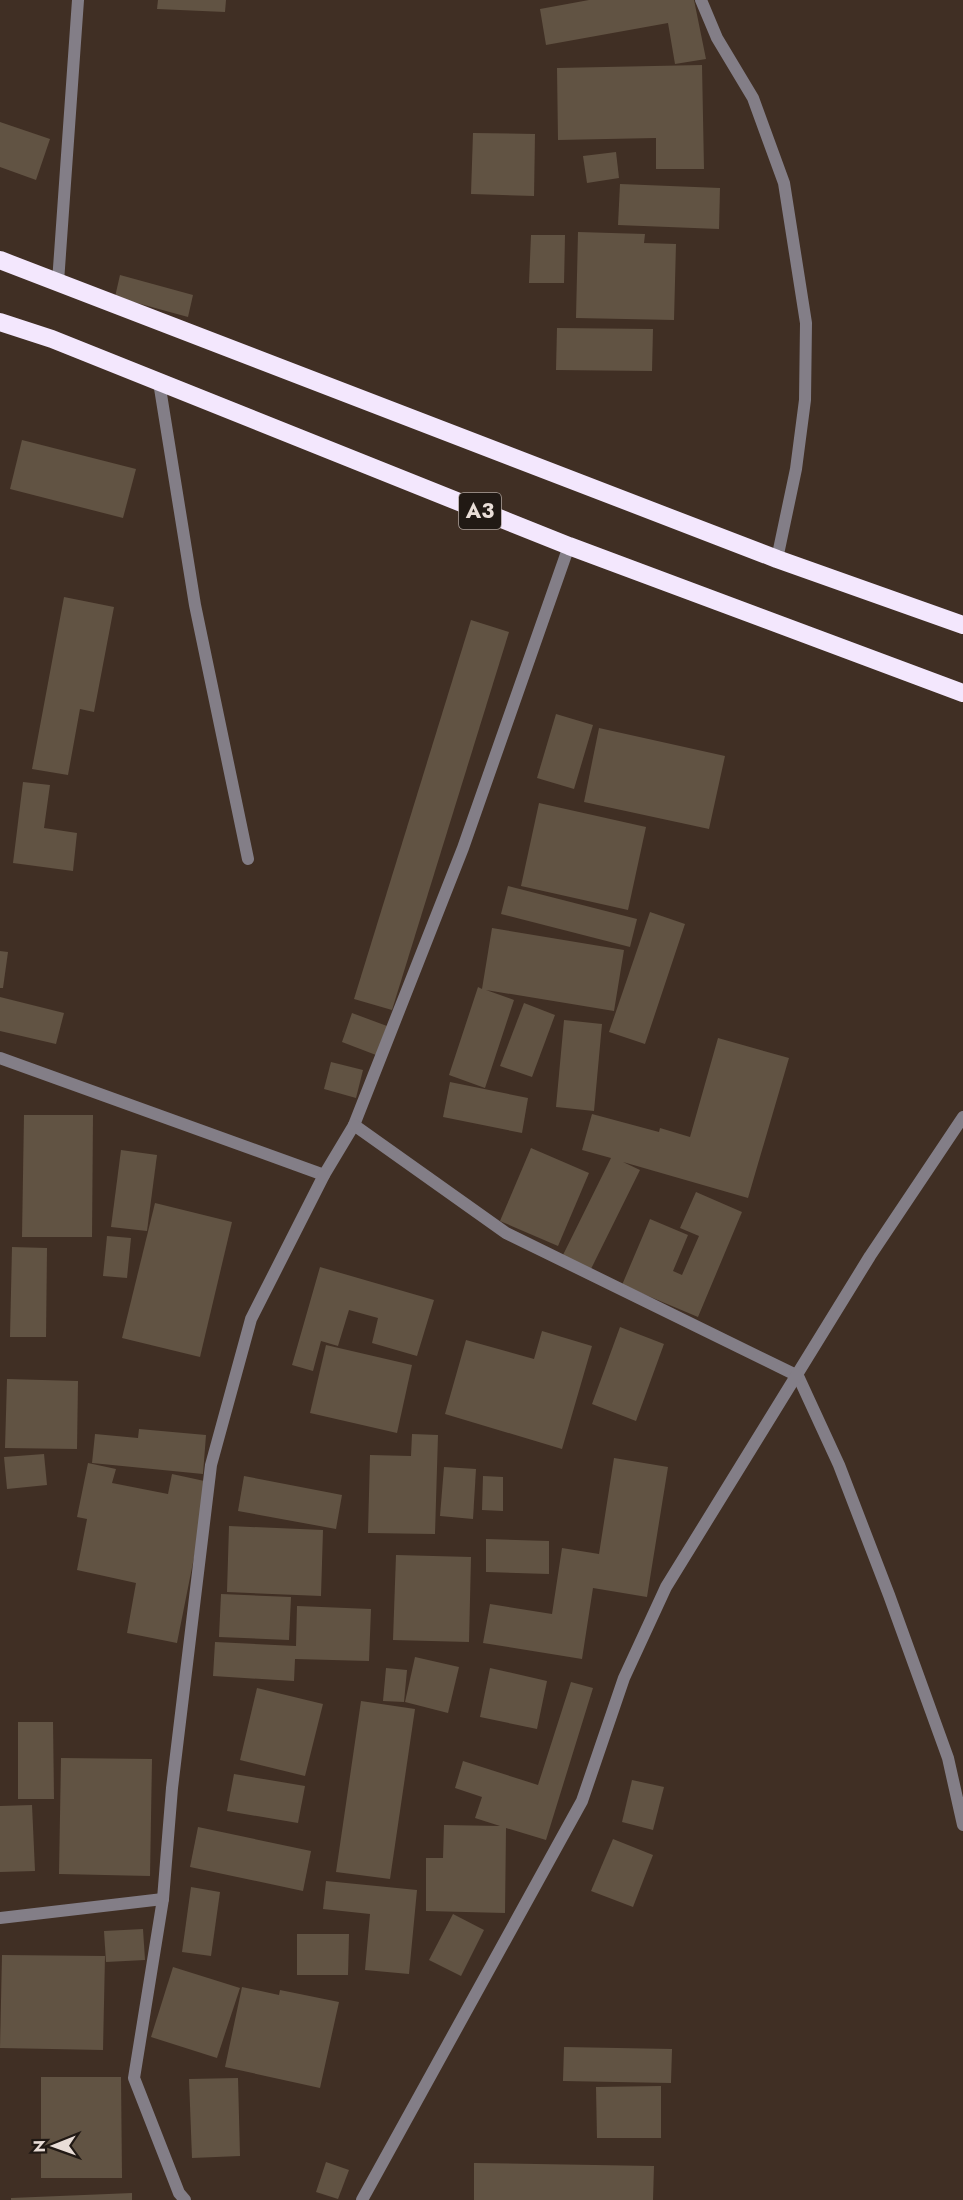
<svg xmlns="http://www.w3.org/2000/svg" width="963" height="2200" viewBox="0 0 963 2200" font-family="Jost,sans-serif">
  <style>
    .building { fill: #615343 }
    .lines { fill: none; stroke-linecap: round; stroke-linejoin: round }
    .lane { stroke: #837e87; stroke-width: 12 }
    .street { stroke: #837e87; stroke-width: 12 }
    .highway { stroke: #f3e7fd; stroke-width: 18 }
    .labels { text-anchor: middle; stroke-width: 6; stroke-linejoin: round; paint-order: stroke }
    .shield { fill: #211914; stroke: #ada29c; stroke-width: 1.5 }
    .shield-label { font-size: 21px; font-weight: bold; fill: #e9ddd7 }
  </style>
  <rect width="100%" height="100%" fill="#402f24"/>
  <g class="building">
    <path d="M158 0H226L225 12 157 9Z"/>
    <path d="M589 0H694L706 59 675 64 668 23 546 45 540 9Z"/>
    <path d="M702 65 704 169H656V138L558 140 557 68Z"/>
    <path d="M0 122 50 139 36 180 0 167Z"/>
    <path d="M473 133 535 134 534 196 471 194Z"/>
    <path d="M616 152 619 178 587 183 583 156Z"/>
    <path d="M620 184 720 188 719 229 618 225Z"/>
    <path d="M578 232 645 234 644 243 676 244 674 320 576 318Z"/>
    <path d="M531 235H565L564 283H529Z"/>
    <path d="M120 275 193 295 188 317 115 297Z"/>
    <path d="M557 328 653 329 652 371 556 370Z"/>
    <path d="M22 440 136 469 123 518 10 489Z"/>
    <path d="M64 597 114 607 94 712 80 709 68 775 32 769Z"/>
    <path d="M471 620 509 632 392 1010 354 999Z"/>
    <path d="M556 714 593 725 574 789 537 778Z"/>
    <path d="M599 728 725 756 709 829 584 802Z"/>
    <path d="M23 782 50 785 44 828 77 833 73 871 13 863Z"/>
    <path d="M539 803 646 827 628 910 521 886Z"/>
    <path d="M508 886 637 919 630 947 501 914Z"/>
    <path d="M650 912 685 924 645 1044 609 1032Z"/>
    <path d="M492 928 624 950 614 1011 486 990 514 1000 485 1088 449 1075 478 987 482 989Z"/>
    <path d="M0 951 8 952 3 988H0Z"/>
    <path d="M0 997 64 1013 56 1044 0 1031Z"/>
    <path d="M524 1003 555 1015 532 1077 500 1066Z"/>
    <path d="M352 1013 387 1026 376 1055 342 1042Z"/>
    <path d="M564 1020 602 1024 594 1111 556 1107Z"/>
    <path d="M718 1038 789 1058 748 1198 623 1162 640 1170 589 1273 561 1259 611 1158 582 1150 592 1114 659 1132 660 1128 690 1137Z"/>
    <path d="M331 1062 363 1070 356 1098 324 1089Z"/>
    <path d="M450 1082 528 1098 522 1133 443 1117Z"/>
    <path d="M24 1115H93L92 1237H22Z"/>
    <path d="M531 1148 589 1173 558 1246 500 1221Z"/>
    <path d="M121 1150 157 1155 147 1231 111 1227Z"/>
    <path d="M696 1192 742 1212 698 1317 622 1285 650 1219 688 1235 673 1271 682 1275 699 1236 680 1228Z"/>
    <path d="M155 1203 232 1222 200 1357 122 1338Z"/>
    <path d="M107 1236 131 1238 127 1278 103 1276Z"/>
    <path d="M12 1247 47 1248 46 1337H10Z"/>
    <path d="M320 1267 434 1300 417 1356 372 1343 378 1318 349 1310 338 1346 321 1341 313 1371 292 1365Z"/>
    <path d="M620 1327 664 1344 636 1421 592 1404Z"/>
    <path d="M542 1331 592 1346 562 1449 445 1414 466 1340 534 1359Z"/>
    <path d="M326 1345 412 1365 397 1433 310 1413Z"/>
    <path d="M7 1379 78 1381 77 1449 5 1448Z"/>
    <path d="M139 1429 206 1435 203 1474 92 1463 95 1434 138 1438Z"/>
    <path d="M412 1434 438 1435 435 1534 368 1533 370 1455 411 1456Z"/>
    <path d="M44 1454 47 1485 7 1489 4 1457Z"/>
    <path d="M614 1458 668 1467 647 1597 593 1588 582 1659 483 1643 490 1604 552 1614 562 1548 599 1554Z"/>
    <path d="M88 1463 116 1469 112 1483 168 1494 172 1474 209 1482 177 1643 127 1633 136 1583 77 1570 87 1519 77 1517Z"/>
    <path d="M444 1467 476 1469 473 1519 440 1516Z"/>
    <path d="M244 1476 342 1495 336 1529 238 1511Z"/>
    <path d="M483 1476 503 1477V1511L482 1510Z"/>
    <path d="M229 1526 323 1530 321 1596 227 1592Z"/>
    <path d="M486 1539 549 1541V1574L486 1572Z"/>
    <path d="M396 1555 471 1557 469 1642 393 1640Z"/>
    <path d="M221 1594 291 1597 289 1640 219 1637Z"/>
    <path d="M297 1606 371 1609 369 1661 295 1659 294 1681 213 1676 215 1642 296 1646Z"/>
    <path d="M415 1657 459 1667 448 1713 405 1702Z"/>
    <path d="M386 1668 407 1670 404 1702 383 1701Z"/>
    <path d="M490 1668 547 1681 537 1729 480 1717Z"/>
    <path d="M571 1682 593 1688 546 1840 506 1828 505 1913 426 1911V1858H443L444 1825 500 1826 475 1818 482 1797 455 1788 463 1761 538 1785Z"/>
    <path d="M257 1688 323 1704 305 1776 240 1760Z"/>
    <path d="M361 1701 415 1709 390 1879 336 1872Z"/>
    <path d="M18 1722H53L54 1799H18Z"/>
    <path d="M61 1758 152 1759 150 1876 59 1874Z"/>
    <path d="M234 1774 305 1786 298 1823 227 1811Z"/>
    <path d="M632 1780 664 1787 653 1830 622 1822Z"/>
    <path d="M32 1805 35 1871 0 1872V1806Z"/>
    <path d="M198 1827 311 1851 303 1891 190 1867Z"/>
    <path d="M613 1839 653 1855 633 1907 591 1891Z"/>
    <path d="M326 1881 417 1890 409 1974 365 1970 370 1914 323 1909Z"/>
    <path d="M191 1887 220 1892 211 1956 182 1952Z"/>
    <path d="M453 1914 484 1930 461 1976 429 1960Z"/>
    <path d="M143 1929 145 1960 106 1962 104 1931Z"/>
    <path d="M297 1934H349L348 1975H297Z"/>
    <path d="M2 1955 105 1956 103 2050 0 2048Z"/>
    <path d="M173 1967 240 1988 217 2058 151 2037Z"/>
    <path d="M242 1987 279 1995 280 1990 339 2002 320 2088 225 2067Z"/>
    <path d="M564 2047 672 2049 671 2083 563 2081Z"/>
    <path d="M41 2077H121L122 2178H41Z"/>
    <path d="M238 2078 240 2156 192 2158 189 2079Z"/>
    <path d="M661 2086V2138H597L596 2087Z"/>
    <path d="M326 2162 349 2170 338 2199 316 2192Z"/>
    <path d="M474 2163 654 2166 653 2200H474Z"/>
    <path d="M132 2193V2200H11V2198Z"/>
  </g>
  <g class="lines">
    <path class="lane" d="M159 382 195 605 248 859"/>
    <g class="street">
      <path d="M701 0 717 38 753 98 784 183 806 323 805 400 796 469 777 559"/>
      <path d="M58 282 78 0"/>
      <path d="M0 1058 324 1175"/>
      <path d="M354 1125 463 848 569 546"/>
      <path d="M0 1918 163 1899"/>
      <path d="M185 2200 179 2193 134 2078 163 1899 172 1788 211 1465 251 1319 324 1175 354 1125 506 1233 798 1376 839 1465 889 1595 948 1758 963 1825"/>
      <path d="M362 2200 582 1801 624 1678 666 1587 870 1256 963 1117"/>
    </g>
    <g class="highway">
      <path d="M0 260 777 559 963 625"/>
      <path d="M0 322 52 339 569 546 963 693"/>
    </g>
  </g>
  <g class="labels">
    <rect class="shield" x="459" y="493" width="42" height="36" rx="4.5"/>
    <g class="shield-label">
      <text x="480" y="518">A3</text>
    </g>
  </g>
  <g transform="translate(54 2146) rotate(269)" stroke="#211914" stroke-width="4.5" paint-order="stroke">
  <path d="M0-4.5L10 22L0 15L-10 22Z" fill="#e9ddd7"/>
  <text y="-9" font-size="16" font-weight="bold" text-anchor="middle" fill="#e9ddd7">N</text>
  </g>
</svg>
